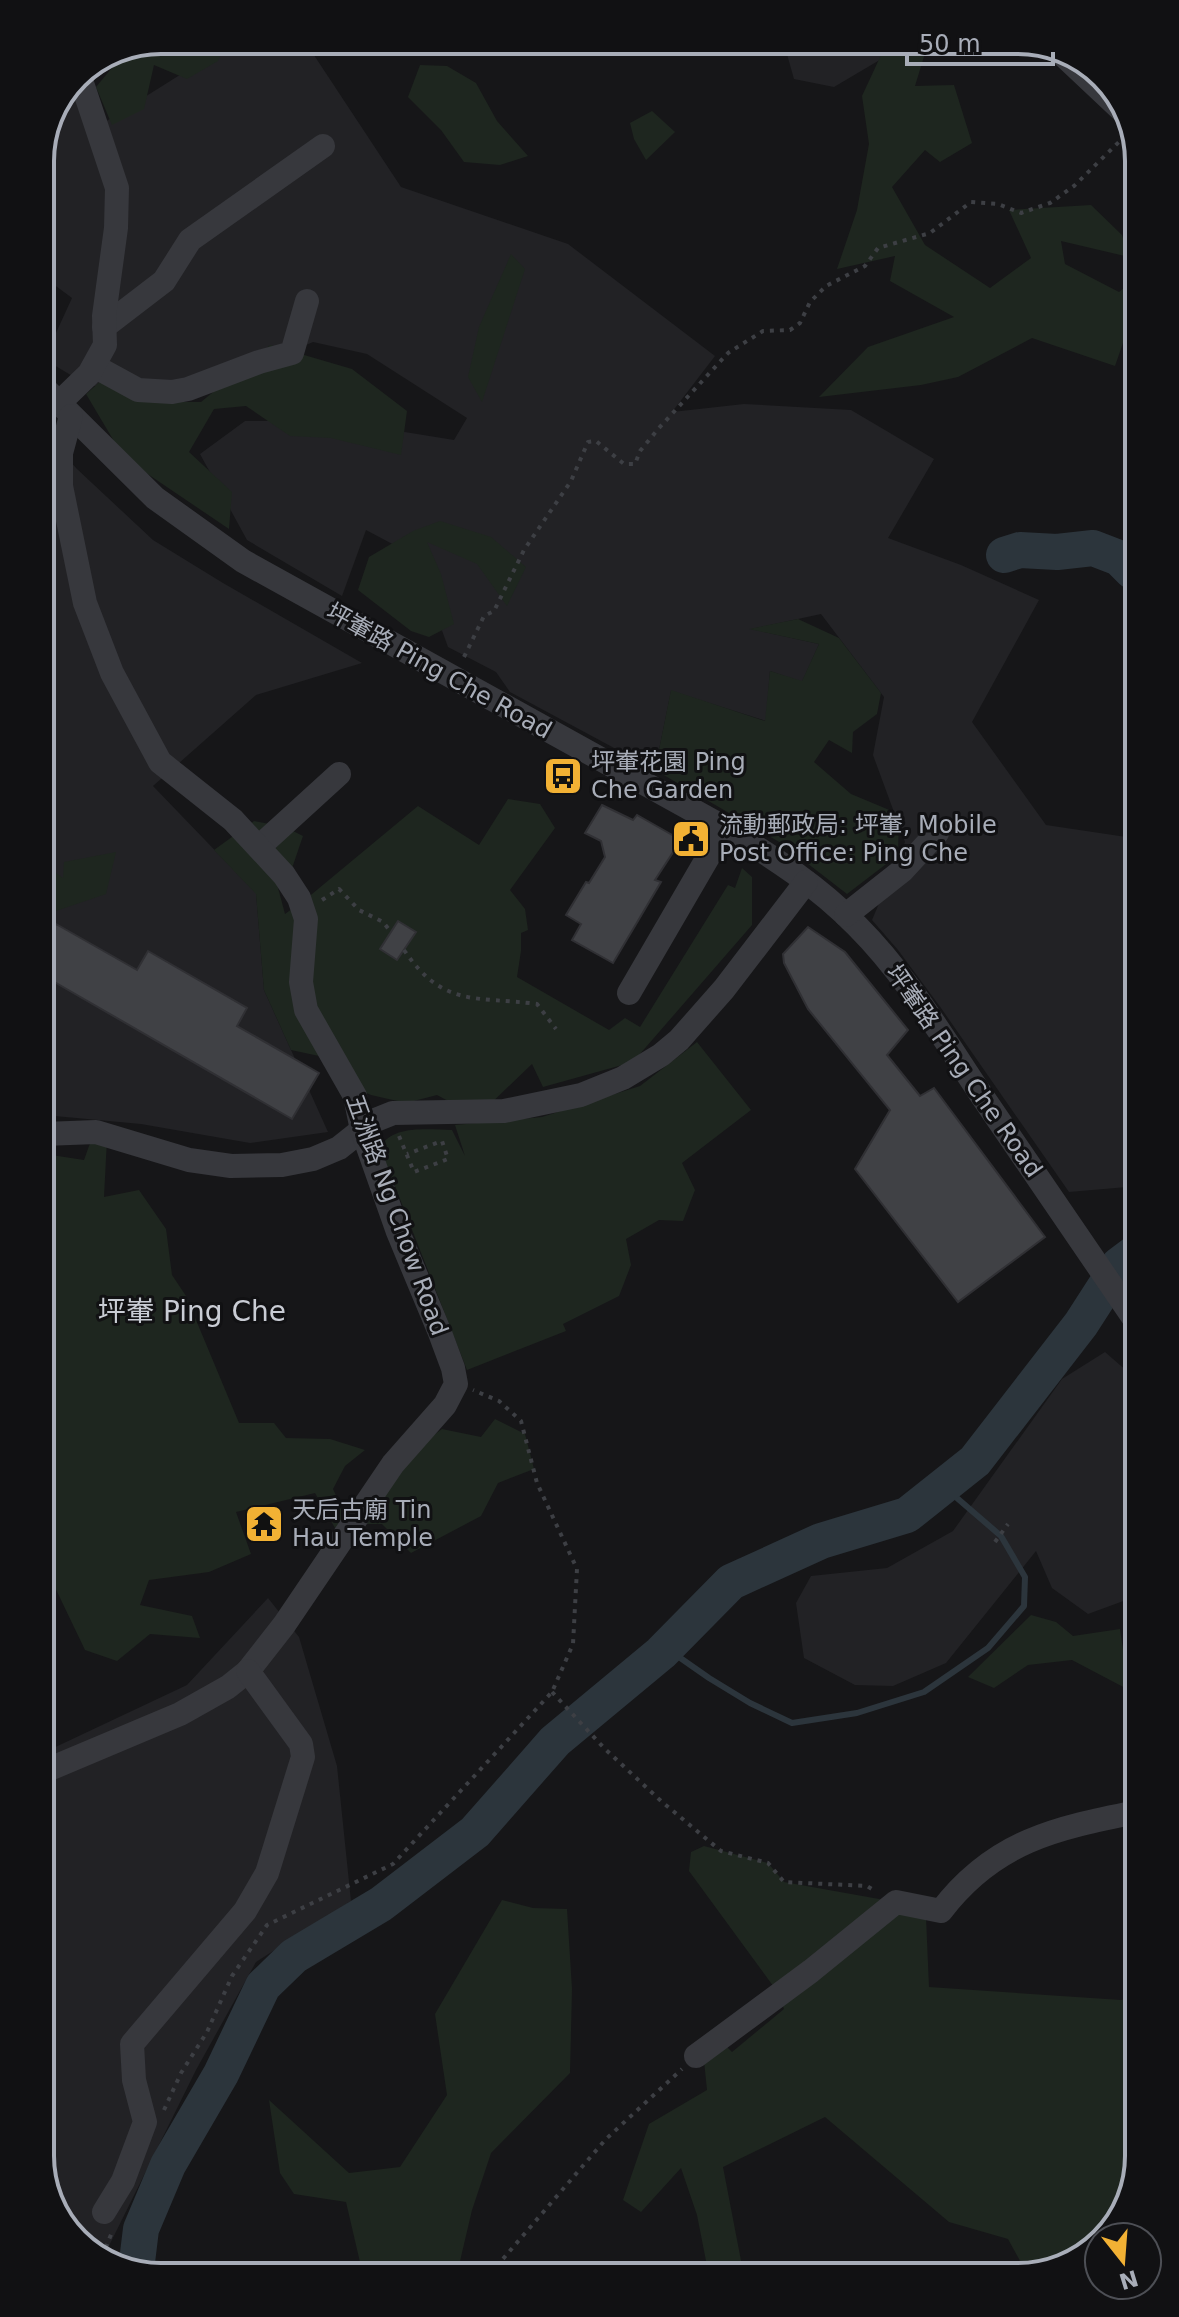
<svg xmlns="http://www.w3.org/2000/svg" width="1179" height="2317" viewBox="0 0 1179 2317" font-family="'DejaVu Sans','Noto Sans SC',sans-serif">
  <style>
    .built { fill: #222225 }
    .green { fill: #1e261f }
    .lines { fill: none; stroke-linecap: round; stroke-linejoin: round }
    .stream { stroke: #2c353c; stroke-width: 6 }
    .river { stroke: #2c353c; stroke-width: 36 }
    .building { fill: #404145; stroke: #303034; stroke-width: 2 }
    .path { stroke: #3d3f44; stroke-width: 4; stroke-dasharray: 4 6; stroke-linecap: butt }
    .minor { stroke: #37383d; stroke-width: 24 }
    .labels { text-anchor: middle; stroke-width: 6; stroke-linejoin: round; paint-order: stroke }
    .street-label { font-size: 24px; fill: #a8adb8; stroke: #111113 }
    .poi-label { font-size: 24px; fill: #a8adb8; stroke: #111113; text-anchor: start }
    .quarter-label { font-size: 28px; fill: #c9ccd4; stroke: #111113 }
    .rim { fill: none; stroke: #a8adb8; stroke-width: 4 }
  </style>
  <rect width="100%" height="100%" fill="#161618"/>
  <g class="built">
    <path d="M217 40H304L401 187 568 244 715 356 672 412 744 404 851 410 934 459 888 538 961 565 1039 600 972 722 1046 825 1133 838 1135 1192 1127 1187 1069 1192 941 1008 898 950 872 920 905 842 873 755 884 697 821 614 751 629 819 644 802 682 770 671 766 721 671 691 655 770 510 692 496 672 448 647 415 556 366 530 342 596 247 540 200 454 245 421H337L454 440 467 418 367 354 313 342 211 387 89 386 44 359 72 298 41 275 40 154 76 75 97 127 210 56Z"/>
    <path d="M783 40H881L883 58 834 87 794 79Z"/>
    <path d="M41 429 77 469 153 540 223 583 362 663 256 695 153 786 256 893 264 990 328 1132 250 1143 141 1124 44 1115Z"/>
    <path d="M1105 1352 1136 1379 1137 1596 1088 1614 1052 1588 1036 1551 946 1663 893 1686 855 1685 804 1658 796 1603 811 1576 887 1568 953 1531 1062 1379Z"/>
    <path d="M268 1598 299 1637 337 1766 351 1901 256 1962 196 2070 103 2258 88 2252 49 2202 47 1751 187 1685Z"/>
  </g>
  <g class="green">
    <path d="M161 40H228L218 61 187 79 154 65 144 109 112 125 96 87 121 57Z"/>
    <path d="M888 40H929L915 86 954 85 972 143 940 162 925 150 892 187 925 245 990 288 1031 258 1009 210 1091 205 1122 235 1129 257 1061 241 1065 264 1119 292 1131 282V320L1115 366 1032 338 958 377 921 385 819 397 868 347 954 317 890 281 895 256 837 269 857 210 869 144 862 96Z"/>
    <path d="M420 65 447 66 476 83 497 121 528 156 500 165 464 162 441 130 408 97Z"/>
    <path d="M652 111 675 132 646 160 634 139 630 123Z"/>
    <path d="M511 254 525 269 482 402 468 377 479 327Z"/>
    <path d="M270 345 352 369 407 411 401 455 331 438 290 436 246 406 214 409 189 452 232 492 229 529 124 458 86 394 118 366 150 402H201Z"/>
    <path d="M440 521 491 537 526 567 507 606 477 564 427 542 441 574 454 624 429 637 411 631 358 590 369 557 413 531Z"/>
    <path d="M798 619 839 638 881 693 877 714 853 732 852 753 829 740 814 762 851 794 899 814 898 855 847 894 781 843 655 770 671 690 765 721 770 671 802 681 819 644 749 629Z"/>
    <path d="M508 799 540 804 555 828 510 890 525 909 528 930 521 933V951L517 977 609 1030 625 1018 640 1027 728 885 735 888 742 868 752 877V925L633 1062 543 1087 532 1064 483 1111 465 1110 437 1095 406 1103 371 1095 355 1088 319 1056 291 1050 264 990 256 894 214 850 254 821 285 827 303 836 289 877 277 884 285 914 306 899 418 806 479 845Z"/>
    <path d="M116 852 106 894 44 915 43 863 63 878 64 862Z"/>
    <path d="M697 1042 751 1110 682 1163 695 1190 683 1221 659 1220 626 1239 631 1265 619 1296 563 1324 566 1331 467 1370 380 1148C392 1124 429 1130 452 1130L465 1156 455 1125 542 1117 640 1086Z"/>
    <path d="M93 1135 107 1139 104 1197 139 1190 166 1229 172 1275 186 1296 239 1423H274L286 1438 330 1439 365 1450 345 1466 333 1489 343 1511 371 1497 420 1445 442 1429 481 1437 495 1419 525 1434 534 1469 498 1483 481 1516 411 1553 382 1524H353L335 1528 315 1493 236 1512 251 1554 209 1572 149 1580 140 1605 192 1616 200 1638 150 1634 117 1661 85 1650 50 1577 46 1578 45 1154 84 1160Z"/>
    <path d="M1031 1615 1056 1622 1073 1636 1120 1629 1129 1690 1072 1660 1028 1665 994 1688 968 1677Z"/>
    <path d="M704 1846 768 1863 784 1882 896 1902 926 1917 929 1987 1121 2000 1138 1996 1139 2156 1118 2224 1064 2268H1024L1008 2239 949 2222 825 2117 723 2167 743 2271H708L697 2215 681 2168 641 2212 623 2200 649 2124 707 2090 703 2051 719 2039 732 2052 784 2009 779 1994 689 1871 691 1852Z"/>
    <path d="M502 1900 533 1908 567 1909 572 1989 570 2073 491 2153 472 2210 457 2274 363 2275 346 2202 294 2194 280 2173 269 2100 349 2173 400 2167 447 2095 435 2014Z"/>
  </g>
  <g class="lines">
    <path class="stream" d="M666 1648 709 1678 750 1703 792 1723 857 1713 924 1692 988 1648 1024 1606 1025 1577 1001 1536 943 1486"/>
    <g class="river">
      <path d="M1004 555 1020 550 1057 552 1093 548 1119 558 1132 571"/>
      <path d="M136 2270 141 2229 168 2165 221 2074 263 1986 294 1956 381 1904 475 1832 555 1741 661 1653 731 1582 821 1541 907 1515 975 1461 1081 1324 1119 1265 1135 1253"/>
    </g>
  </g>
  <g class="building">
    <path d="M602 805 633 820 637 815 681 840 655 880 661 882 613 963 572 940 581 924 566 915 586 882 589 883 605 857 601 841 585 833Z"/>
    <path d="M398 921 416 932 397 960 380 949Z"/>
    <path d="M56 924 137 970 148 951 247 1008 237 1026 319 1073 292 1119 44 976V946Z"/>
    <path d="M808 927 845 952 908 1030 887 1055 920 1096 934 1088 1045 1237 958 1302 855 1169 890 1110 808 1009 784 963 783 954Z"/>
  </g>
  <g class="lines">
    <g class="path">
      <path d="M464 657 484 616 494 611 524 550 571 481 588 442 596 441 624 464H635L640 451 659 428 728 353 763 331 790 330 800 323 810 302 826 286 865 266 878 248 930 233 971 202 998 204 1021 213 1050 203 1074 186 1124 137"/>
      <path d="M322 900 339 889 359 910 383 922 391 932"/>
      <path d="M404 950C443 1008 476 996 537 1004L556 1029"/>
      <path d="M399 1136 414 1172 448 1159 442 1141 407 1154"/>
      <path d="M995 1542 1008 1524"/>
      <path d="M552 1692 604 1748 661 1801 721 1851 768 1863 784 1882 867 1886 875 1891"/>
      <path d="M164 2110 181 2073 207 2032 232 1976 267 1925 393 1864 552 1692 573 1644 577 1569 537 1483 521 1421 499 1401 473 1390"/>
      <path d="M102 2257 112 2232"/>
      <path d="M490 2274 606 2139 682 2069"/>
    </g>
    <g class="minor">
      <path d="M1062 54 1130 118"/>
      <path d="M104 327 164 281 190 240 323 146"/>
      <path d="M94 366 138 390 172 392 188 389 259 362 292 353 307 301"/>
      <path d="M41 385 155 498 243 561 725 828C772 856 819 887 857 926 906 975 942 1036 980 1093 1032 1169 1083 1245 1135 1320"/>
      <path d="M59 403 89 374 105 345 104 316 116 228 117 188 79 74"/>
      <path d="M259 847 339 774"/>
      <path d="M846 915 903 870 937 833"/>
      <path d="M629 993 725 828"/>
      <path d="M44 1134 96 1132 189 1160 231 1166 282 1165 313 1159 339 1148 373 1121 393 1113 504 1111 581 1095 623 1078 661 1055 679 1040 724 989 806 882"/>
      <path d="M47 1770 180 1714 228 1687 248 1671 284 1625 393 1464 445 1405 456 1384 453 1368 440 1333 398 1232 362 1130 355 1096 306 1010 301 982 306 919 299 898 284 875 233 820 160 762 112 673 85 603 61 486V453L71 416"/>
      <path d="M696 2056 811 1971 896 1902 941 1911C994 1841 1056 1828 1137 1812"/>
      <path d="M104 2212 123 2181 145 2122 134 2080 132 2044 245 1911 267 1873 303 1757 301 1744 248 1671"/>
    </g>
  </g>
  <defs>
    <g id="bus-square" transform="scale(2)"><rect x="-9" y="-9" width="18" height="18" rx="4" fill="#f2b134" stroke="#111113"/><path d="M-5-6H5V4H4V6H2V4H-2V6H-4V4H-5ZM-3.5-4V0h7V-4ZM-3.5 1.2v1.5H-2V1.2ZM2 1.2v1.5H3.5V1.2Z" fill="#111"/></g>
    <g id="civic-square" transform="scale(2)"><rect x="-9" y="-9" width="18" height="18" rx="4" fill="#f2b134" stroke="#111113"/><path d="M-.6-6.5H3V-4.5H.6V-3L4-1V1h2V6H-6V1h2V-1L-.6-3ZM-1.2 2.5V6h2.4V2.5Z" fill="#111"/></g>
    <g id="temple-square" transform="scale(2)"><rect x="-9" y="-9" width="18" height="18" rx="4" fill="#f2b134" stroke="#111113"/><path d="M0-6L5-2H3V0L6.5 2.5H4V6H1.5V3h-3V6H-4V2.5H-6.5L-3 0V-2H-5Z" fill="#111"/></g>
  </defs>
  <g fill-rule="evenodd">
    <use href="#bus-square" x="563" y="776"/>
    <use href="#civic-square" x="691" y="839"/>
    <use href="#temple-square" x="264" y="1524"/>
  </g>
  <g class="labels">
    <g class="street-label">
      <text transform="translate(439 671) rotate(29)" y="8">坪輋路 Ping Che Road</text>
      <text transform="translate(964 1071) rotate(55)" y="8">坪輋路 Ping Che Road</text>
      <text transform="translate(397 1215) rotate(70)" y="8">五洲路 Ng Chow Road</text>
    </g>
    <g class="poi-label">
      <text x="591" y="770">坪輋花園 Ping<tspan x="591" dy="28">Che Garden</tspan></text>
      <text x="719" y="833">流動郵政局: 坪輋, Mobile<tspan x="719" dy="28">Post Office: Ping Che</tspan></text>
      <text x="292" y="1518">天后古廟 Tin<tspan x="292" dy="28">Hau Temple</tspan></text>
    </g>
    <g class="quarter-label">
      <text x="192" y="1321">坪輋 Ping Che</text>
    </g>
  </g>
  <path d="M0 0H1179V2317H0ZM161 54H1018A107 107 0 0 1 1125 161V2156A107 107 0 0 1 1018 2263H161A107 107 0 0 1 54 2156V161A107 107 0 0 1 161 54Z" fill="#111113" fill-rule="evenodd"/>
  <path class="rim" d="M161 54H1018A107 107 0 0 1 1125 161V2156A107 107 0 0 1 1018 2263H161A107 107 0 0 1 54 2156V161A107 107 0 0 1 161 54Z"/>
  <g transform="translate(1123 2261) rotate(163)"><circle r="38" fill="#111113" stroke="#4d4f55" stroke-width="2"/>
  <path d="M0-6L14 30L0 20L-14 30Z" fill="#f2b134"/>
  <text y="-12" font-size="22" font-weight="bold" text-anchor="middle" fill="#a8adb8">N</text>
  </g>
  <path d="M907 52v12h146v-12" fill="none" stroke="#a8adb8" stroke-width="4"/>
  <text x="919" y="52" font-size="24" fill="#a8adb8" stroke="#111113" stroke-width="6" paint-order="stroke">50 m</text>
</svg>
